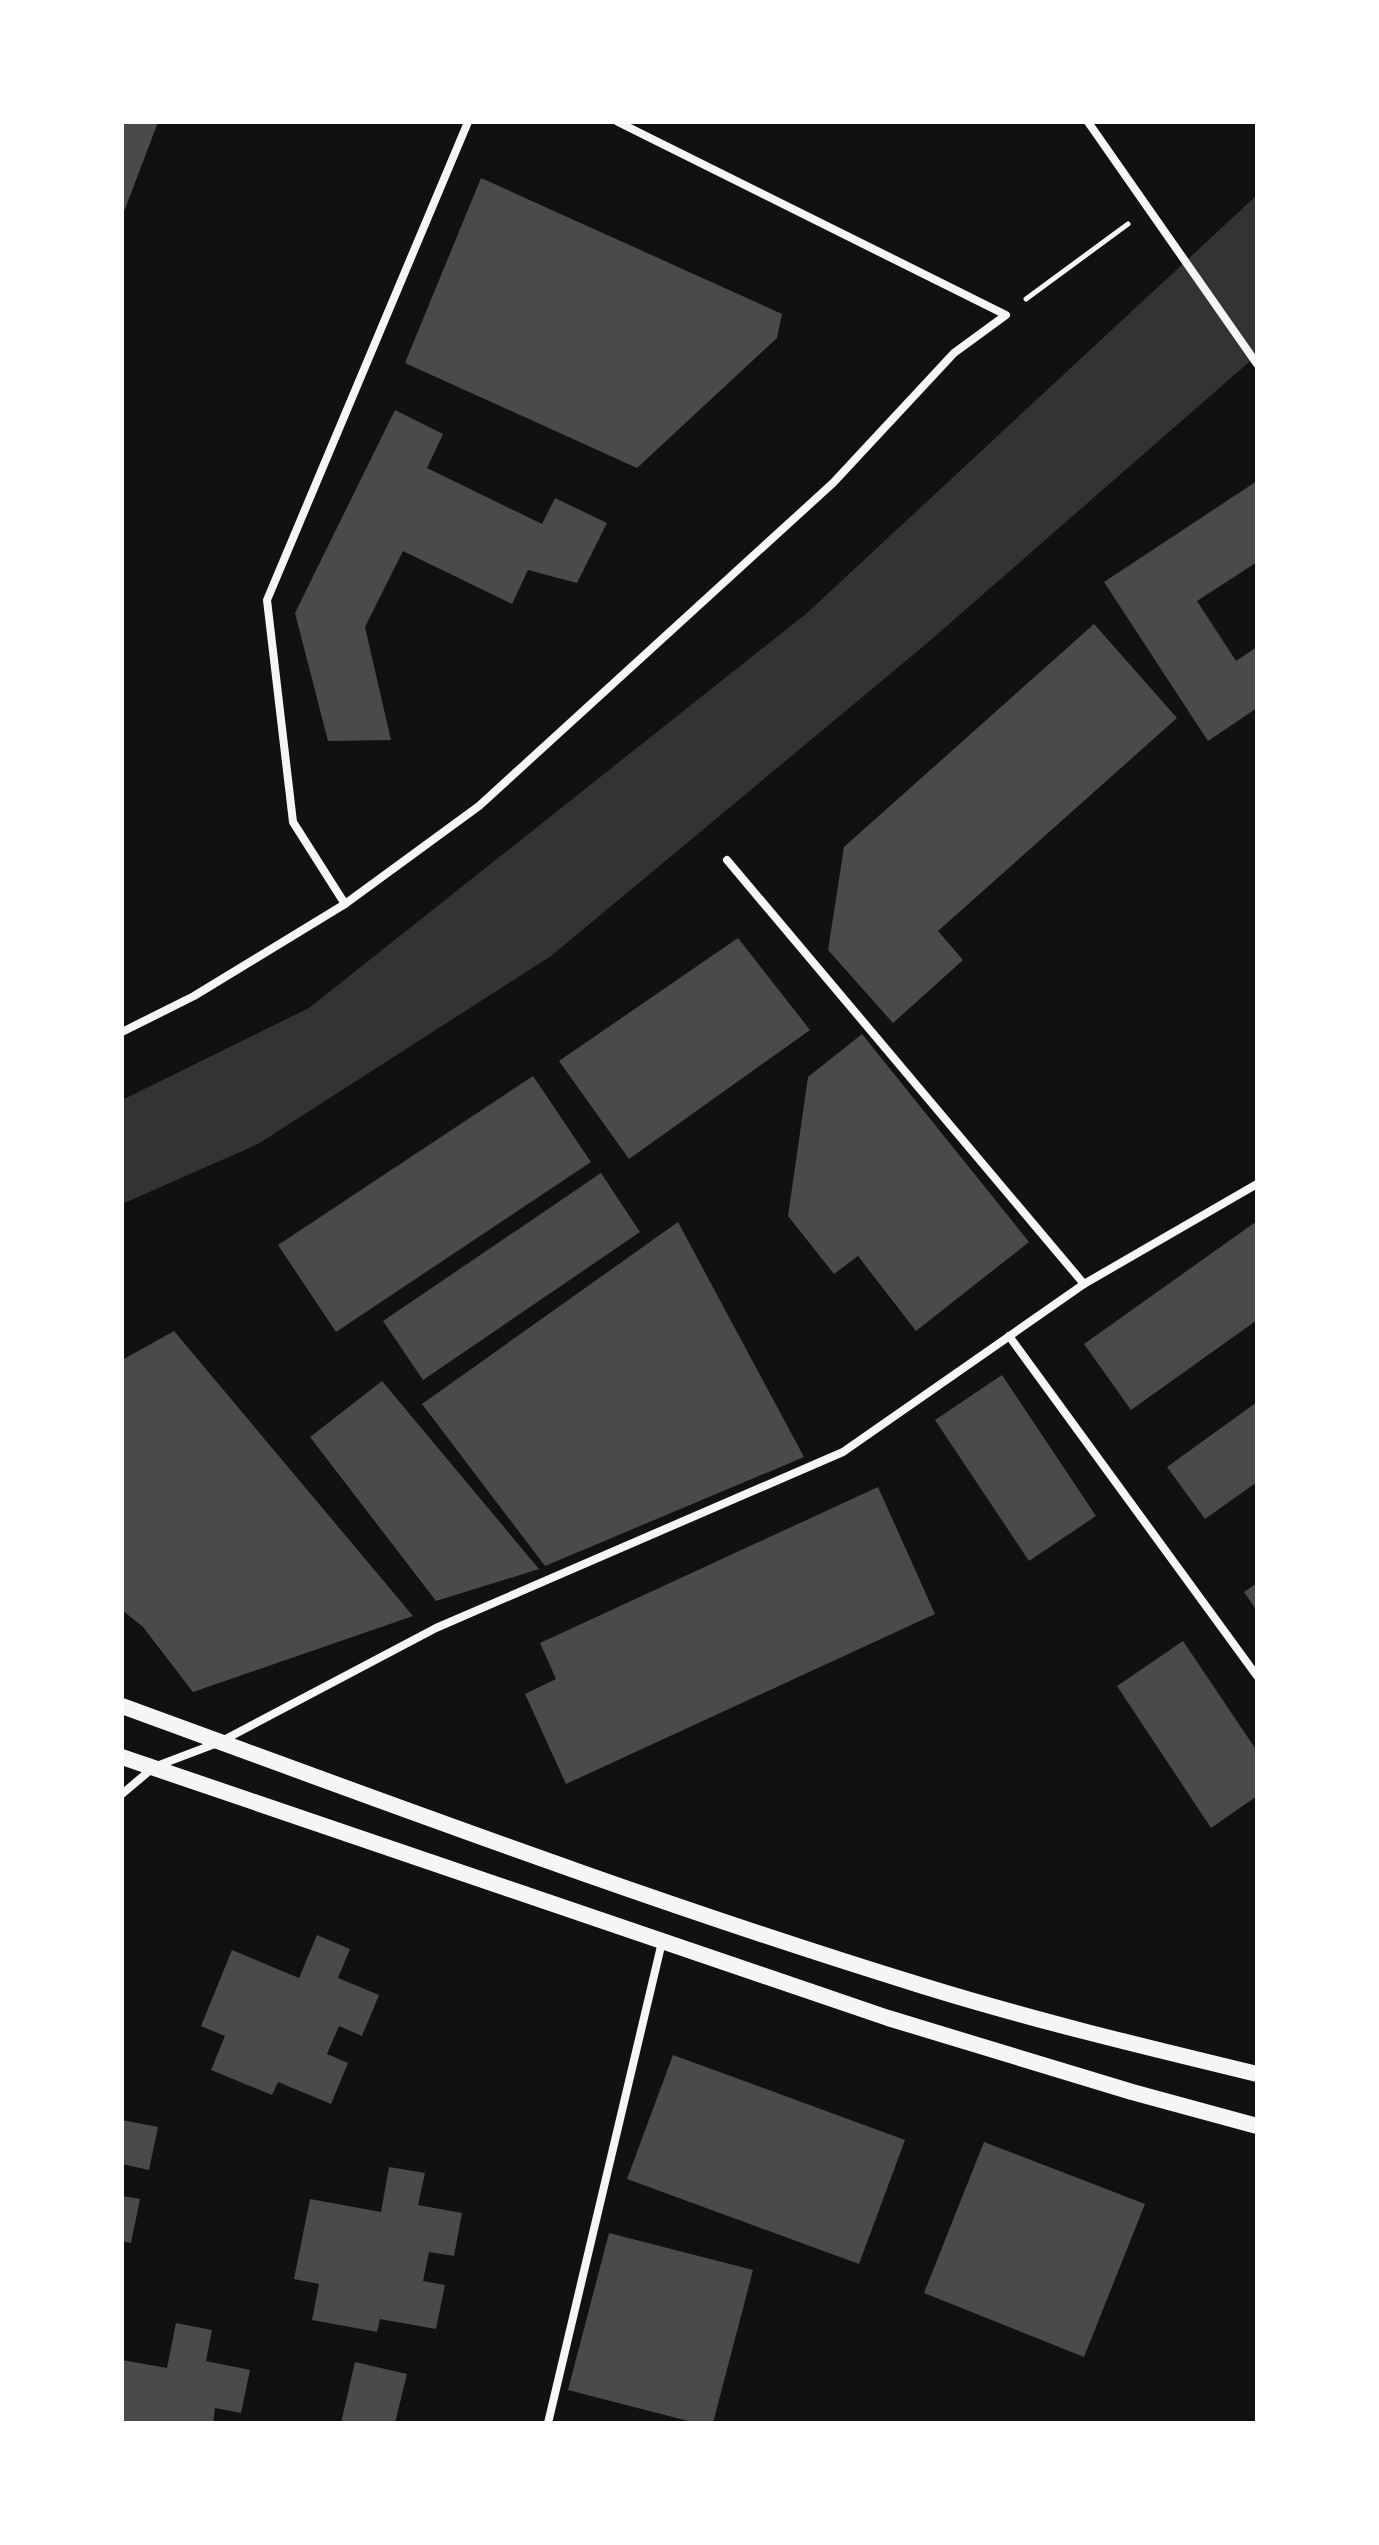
<svg xmlns="http://www.w3.org/2000/svg" width="1379" height="2545" viewBox="0 0 1379 2545" font-family="Manrope,sans-serif">
  <style>
    .water { fill: #333 }
    .building { fill: #4a4a4a }
    .lines { fill: none; stroke-linecap: round; stroke-linejoin: round }
    .path { stroke: #f5f5f5; stroke-width: 5 }
    .minor { stroke: #f5f5f5; stroke-width: 8 }
    .secondary { stroke: #f5f5f5; stroke-width: 16 }
  </style>
  <rect width="100%" height="100%" fill="#111"/>
  <path class="water" d="M1257 195V355L925 645 551 956 258 1144 122 1204V1100L309 1008 807 613Z"/>
  <g class="building">
    <path d="M122 122H158L122 217Z"/>
    <path d="M481 178 782 314 777 338 637 468 405 363Z"/>
    <path d="M395 410 443 434 427 468 542 524 555 498 607 523 577 583 528 570 512 604 403 551 365 627 391 740 328 741 295 613Z"/>
    <path d="M1257 481V562L1197 601 1236 661 1257 647V708L1208 741 1104 582Z"/>
    <path d="M1094 624 1177 718 938 931 963 960 893 1023 828 950 844 847Z"/>
    <path d="M738 938 810 1030 629 1159 559 1061Z"/>
    <path d="M862 1034 1029 1242 916 1331 858 1256 834 1274 788 1216 808 1077Z"/>
    <path d="M533 1076 591 1162 336 1332 278 1245Z"/>
    <path d="M601 1173 640 1232 423 1380 383 1321Z"/>
    <path d="M1257 1221V1320L1131 1410 1084 1344Z"/>
    <path d="M678 1222 804 1457 545 1566 422 1404Z"/>
    <path d="M174 1331 413 1616 193 1692 143 1627 122 1610V1360Z"/>
    <path d="M1002 1375 1096 1516 1029 1561 935 1420Z"/>
    <path d="M382 1381 539 1569 436 1601 310 1437Z"/>
    <path d="M1257 1402V1482L1205 1519 1167 1467Z"/>
    <path d="M878 1487 935 1614 566 1784 525 1694 556 1679 540 1643Z"/>
    <path d="M1257 1583V1611L1244 1592Z"/>
    <path d="M1183 1641 1257 1751V1796L1211 1828 1117 1686Z"/>
    <path d="M317 1935 350 1949 338 1978 379 1995 362 2036 339 2026 327 2054 348 2063 331 2104 278 2082 272 2095 211 2070 225 2036 201 2026 232 1950 299 1978Z"/>
    <path d="M673 2055 905 2140 859 2264 627 2179Z"/>
    <path d="M122 2120 158 2127 149 2170 122 2164Z"/>
    <path d="M984 2142 1145 2204 1084 2357 924 2293Z"/>
    <path d="M389 2167 425 2173 418 2205 462 2213 454 2256 429 2252 423 2281 445 2285 436 2329 380 2319 377 2332 312 2320 319 2284 294 2279 310 2199 381 2212Z"/>
    <path d="M122 2196 140 2199 131 2243 122 2241Z"/>
    <path d="M609 2233 753 2270 713 2423H696L568 2390Z"/>
    <path d="M176 2323 212 2330 206 2361 250 2370 241 2413 215 2408 213 2423H122V2360L167 2368Z"/>
    <path d="M355 2362 407 2374 395 2423H341Z"/>
  </g>
  <g class="lines">
    <path class="path" d="M1026 299 1128 224"/>
    <g class="minor">
      <path d="M1088 122 1257 364"/>
      <path d="M345 904 293 822 267 600 468 122"/>
      <path d="M122 1032 194 996 345 904 479 806 833 483 954 353 1006 315 618 122"/>
      <path d="M1084 1284 1257 1184"/>
      <path d="M1009 1336 1257 1676"/>
      <path d="M122 1794 154 1767 220 1742 436 1628 843 1452 1084 1284 727 860"/>
      <path d="M548 2423 662 1942"/>
    </g>
    <g class="secondary">
      <path d="M122 1706C388 1803 653 1903 923 1986 1033 2020 1145 2047 1257 2074"/>
      <path d="M122 1757 888 2018 1132 2092 1257 2126"/>
    </g>
  </g>
  <rect width="1379" height="2545" fill="none" stroke="#ffffff" stroke-width="248"/>
</svg>
